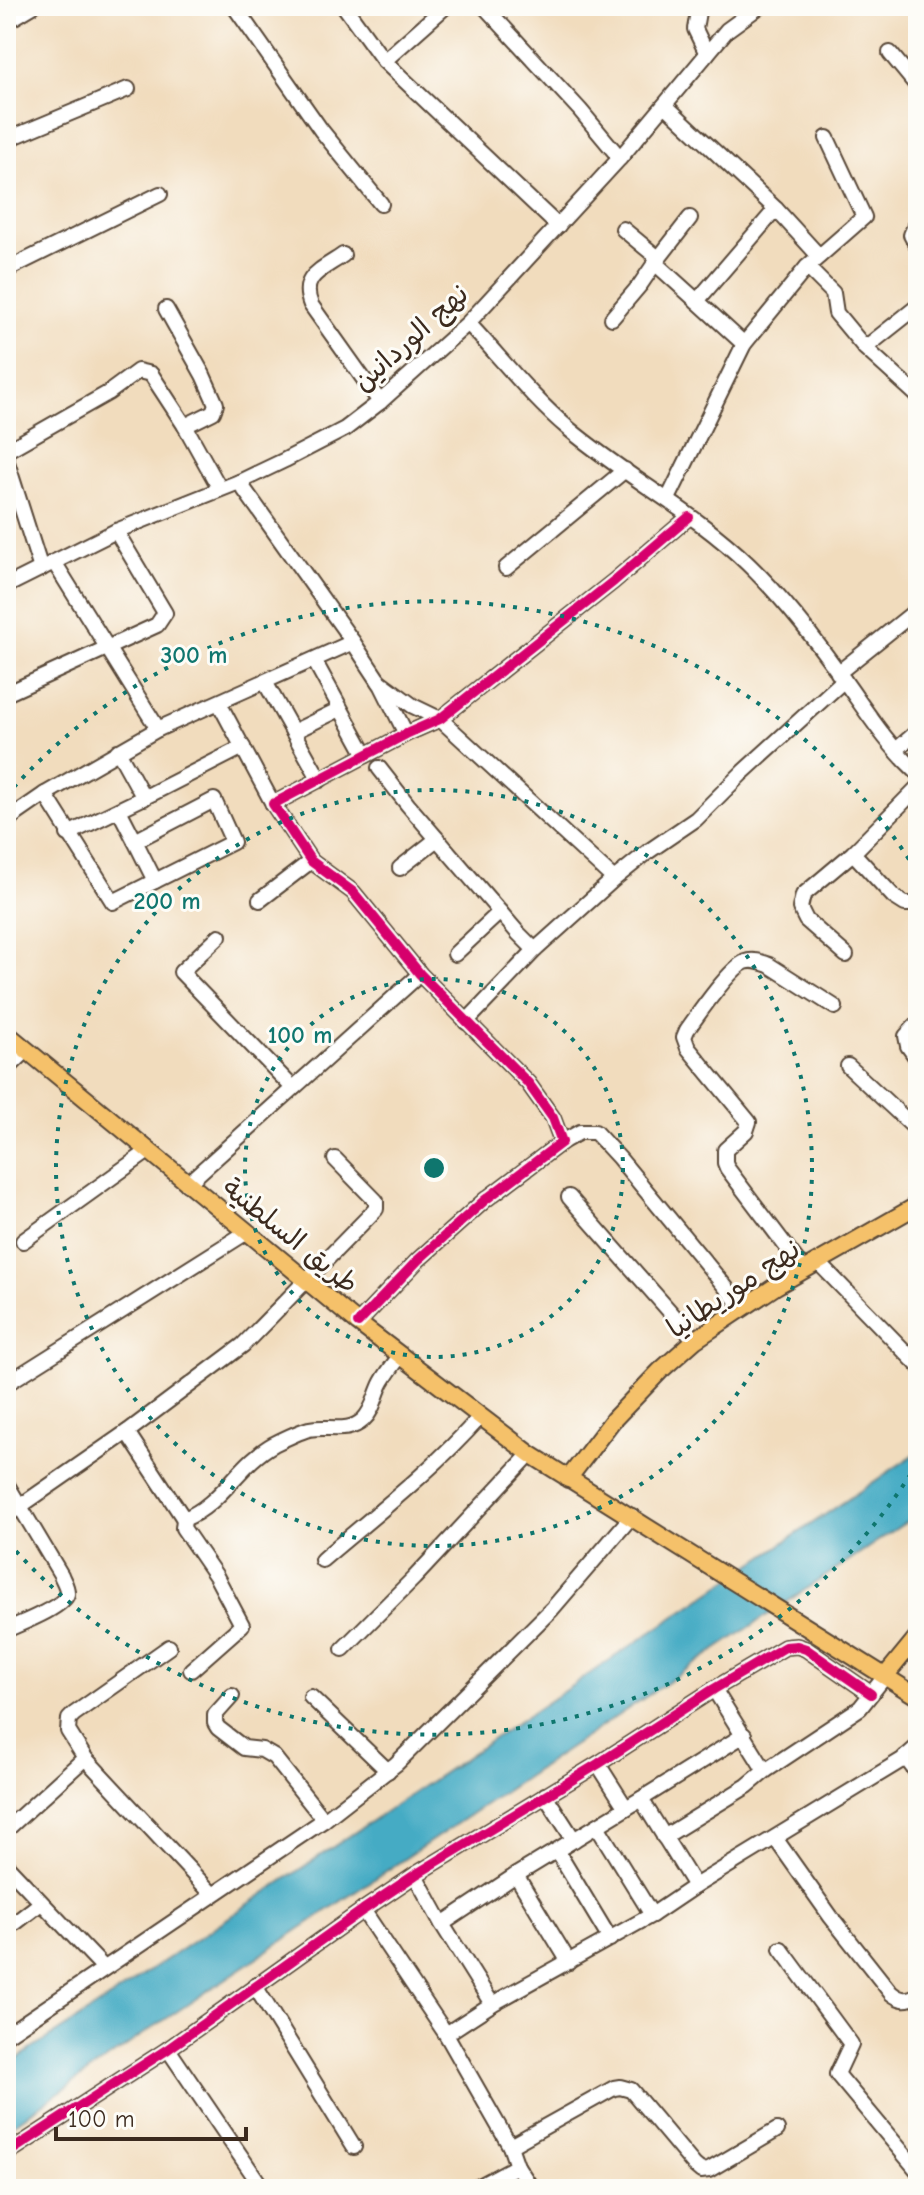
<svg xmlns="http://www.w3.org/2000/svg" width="924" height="2195" viewBox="0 0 924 2195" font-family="'Comic Neue','Playpen Sans Arabic',sans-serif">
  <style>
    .water { fill: #44abc4; stroke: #406a71; stroke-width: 2 }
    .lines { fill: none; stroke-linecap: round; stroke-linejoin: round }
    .minor-casing { stroke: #564536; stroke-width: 18 }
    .major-casing { stroke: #564536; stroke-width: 20 }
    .minor { stroke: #fff; stroke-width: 14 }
    .major { stroke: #f5c16b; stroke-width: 16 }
    .cycleway-casing { stroke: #fdfcf7; stroke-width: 15 }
    .cycleway { stroke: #d6006c; stroke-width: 10 }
    .ring { fill: none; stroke: #0f766e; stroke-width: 4; stroke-dasharray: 4 8 }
    .labels { text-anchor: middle; stroke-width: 6; stroke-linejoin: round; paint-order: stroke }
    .street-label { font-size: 28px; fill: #3b2a1e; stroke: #fdfcf7 }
    .centre { fill: #0f766e; stroke: #fdfcf7; stroke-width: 4 }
    .ring-label { font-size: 24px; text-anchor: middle; font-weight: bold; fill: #0f766e; stroke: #fdfcf7; stroke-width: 6; stroke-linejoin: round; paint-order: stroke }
  </style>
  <rect width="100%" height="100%" fill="#fdfcf7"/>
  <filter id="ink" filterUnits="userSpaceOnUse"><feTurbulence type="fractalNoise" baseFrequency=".0125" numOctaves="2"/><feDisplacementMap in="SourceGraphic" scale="16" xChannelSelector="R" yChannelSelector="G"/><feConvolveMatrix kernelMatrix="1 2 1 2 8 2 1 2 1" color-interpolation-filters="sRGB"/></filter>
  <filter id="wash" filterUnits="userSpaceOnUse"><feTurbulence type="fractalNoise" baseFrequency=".006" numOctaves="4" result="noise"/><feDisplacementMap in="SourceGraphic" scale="32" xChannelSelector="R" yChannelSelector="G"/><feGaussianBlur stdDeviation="1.8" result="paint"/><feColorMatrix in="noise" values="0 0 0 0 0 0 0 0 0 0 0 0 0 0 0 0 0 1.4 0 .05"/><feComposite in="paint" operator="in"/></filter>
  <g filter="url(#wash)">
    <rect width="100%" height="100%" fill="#f1dcbd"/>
    <path class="water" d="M918 1452V1514L142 2035 6 2129V2066L111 1997Z"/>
  </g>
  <g filter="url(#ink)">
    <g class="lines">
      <g class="minor-casing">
        <g id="minor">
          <path d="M234 6 321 130 381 204"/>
          <path d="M344 6 384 61"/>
          <path d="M446 6 384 61 558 226"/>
          <path d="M484 6 580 110 620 158"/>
          <path d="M699 6 695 29 707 54"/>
          <path d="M6 22 33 6"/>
          <path d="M890 53 918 87"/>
          <path d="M665 105 776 209 819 256"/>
          <path d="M6 140 128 89"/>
          <path d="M690 218 655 263 697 301"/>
          <path d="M918 219 911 235 918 248"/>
          <path d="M623 229 658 258"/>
          <path d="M343 255C322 270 299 276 311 305L380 402"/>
          <path d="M807 267 833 293 836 313 865 348 918 396"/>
          <path d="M6 270 160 194"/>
          <path d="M166 309 203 375 216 404 213 412 185 426"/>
          <path d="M612 318 640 285 655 263"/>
          <path d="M468 323C501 358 532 398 569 429 626 477 695 512 749 565 783 598 818 643 846 683 868 714 889 747 918 773"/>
          <path d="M744 344 697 301 776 209"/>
          <path d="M865 348 918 306"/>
          <path d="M6 451 108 393 138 371 151 374 185 426 220 489"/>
          <path d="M6 459 41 569"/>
          <path d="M239 482 353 642"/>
          <path d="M668 499 744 344 807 267 864 217 827 138"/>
          <path d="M54 562 158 729"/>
          <path d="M506 568 625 470"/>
          <path d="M6 586 116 531 239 482 285 460 345 429 380 402 468 323 620 158 727 30 760 6"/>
          <path d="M314 660 366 755"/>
          <path d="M838 673 918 609"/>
          <path d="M379 681 413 706 440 719 614 879 649 851 696 819 743 772 844 680"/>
          <path d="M265 682 320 780"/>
          <path d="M6 694 157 625 165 613 116 531"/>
          <path d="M219 703 273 804"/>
          <path d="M293 732 340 709"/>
          <path d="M896 750 918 731"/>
          <path d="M118 751 144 798"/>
          <path d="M379 768 408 805 518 933 535 950"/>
          <path d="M45 794 113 902 233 842 214 800 135 841 119 810"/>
          <path d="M6 821 45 794 158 729 353 642 382 686 406 734"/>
          <path d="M68 834 153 793 243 747"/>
          <path d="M135 841 155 881"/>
          <path d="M853 853 894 897 905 904H918"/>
          <path d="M400 868 437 839"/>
          <path d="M260 900 311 861"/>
          <path d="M219 936 181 972 293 1088"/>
          <path d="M455 954 500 912"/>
          <path d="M846 955 806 920 800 908 803 895 853 853 918 787"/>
          <path d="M466 1022 535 950 614 879"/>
          <path d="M918 1023 906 1036 908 1046 918 1060"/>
          <path d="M848 1066 918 1131"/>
          <path d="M6 1070 26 1051"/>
          <path d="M562 1142 580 1132H595L619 1158 742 1307"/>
          <path d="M187 1184 420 974"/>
          <path d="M569 1197 695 1340"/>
          <path d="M23 1241 147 1152"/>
          <path d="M818 1262 918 1365"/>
          <path d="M804 1270 727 1168 725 1163V1150L746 1131 749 1122 688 1048 684 1037 687 1030C697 1016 730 968 745 962 753 959 761 962 769 965L835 1007"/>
          <path d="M358 1323 418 1260 485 1200 562 1142 553 1118 528 1083 420 974 353 892 311 861 273 804 406 734 440 719 614 581 689 517"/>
          <path d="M6 1384 247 1232"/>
          <path d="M127 1432 184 1519C221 1505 239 1463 274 1444 284 1439 298 1432 309 1429 327 1425 348 1434 363 1420 374 1410 375 1395 382 1382 387 1373 394 1364 400 1356"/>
          <path d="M6 1483 61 1575C63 1581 68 1587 67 1594 64 1607 19 1624 6 1630"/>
          <path d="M6 1516 127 1432 243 1345 376 1209V1201L335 1159"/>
          <path d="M184 1519 183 1528 216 1576 242 1625 191 1670"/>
          <path d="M322 1560C376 1514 433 1470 480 1417"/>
          <path d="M169 1647 74 1714 69 1719 68 1731 85 1758 212 1894"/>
          <path d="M343 1649 414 1578 530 1454"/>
          <path d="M714 1689 765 1771"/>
          <path d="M232 1696 215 1715V1723L218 1728 244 1748 262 1750 274 1757 324 1820"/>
          <path d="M311 1697 388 1771"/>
          <path d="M905 1757 918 1774"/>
          <path d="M598 1764 626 1808"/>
          <path d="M545 1795 574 1840"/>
          <path d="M597 1826 652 1915"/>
          <path d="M6 1830 85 1758"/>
          <path d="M664 1837 747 1786 765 1771 860 1708 886 1675"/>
          <path d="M775 1838 831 1917 891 1993C901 2001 907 2001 918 1995"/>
          <path d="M557 1851 610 1939"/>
          <path d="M6 1865 104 1968"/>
          <path d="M415 1875 442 1924"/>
          <path d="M516 1875 641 1799"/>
          <path d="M695 1886 641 1799 744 1735"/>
          <path d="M363 1910 446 2034"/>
          <path d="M6 1930 41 1903"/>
          <path d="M781 1949 851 2044 837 2074 918 2171"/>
          <path d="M255 1986 354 2147"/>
          <path d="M492 2004 442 1924 516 1875 569 1962"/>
          <path d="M6 2035 324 1820 396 1764 552 1609 632 1516"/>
          <path d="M168 2049 263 2189"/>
          <path d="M510 2146 614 2088 620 2087 631 2090 694 2165 701 2171 709 2170 777 2130"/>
          <path d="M6 2154 168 2049 363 1910 415 1875 598 1764 714 1689 785 1647 797 1646 806 1649 871 1694"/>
          <path d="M517 2166 532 2189"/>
          <path d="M474 2189 517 2166 510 2146 446 2034 492 2004 652 1915 695 1886 902 1760 918 1746"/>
        </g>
      </g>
      <g class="major-casing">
        <g id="major">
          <path d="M6 1033 358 1323 530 1454 918 1697"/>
          <path d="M568 1479 613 1420 660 1371 695 1340 776 1286 918 1205"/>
          <path d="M886 1675 918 1636"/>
        </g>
      </g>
      <use href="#minor" class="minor"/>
      <use href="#major" class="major"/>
      <g class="cycleway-casing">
        <g id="cycleway">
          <path d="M358 1323 418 1260 485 1200 562 1142 553 1118 528 1083 420 974 353 892 311 861 273 804 406 734 440 719 614 581 689 517"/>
          <path d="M6 2154 168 2049 363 1910 415 1875 598 1764 714 1689 785 1647 797 1646 806 1649 871 1694"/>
        </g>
      </g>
      <use href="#cycleway" class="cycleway"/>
    </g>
  </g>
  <g class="ring">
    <circle cx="434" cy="1168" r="189"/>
    <circle cx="434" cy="1168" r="378"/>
    <path d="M917 1464A567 567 0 0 1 6 1540M6 796A567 567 0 0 1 917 872"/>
  </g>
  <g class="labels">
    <g class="street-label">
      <text transform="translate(410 337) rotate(-42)" y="10">نهج الوردانين</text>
      <text transform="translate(291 1235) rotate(39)" y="10">طريق السلطنية</text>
      <text transform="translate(733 1288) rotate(-34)" y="10">نهج موريطانيا</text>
    </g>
  </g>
  <circle cx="434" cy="1168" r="12" class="centre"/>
  <g class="ring-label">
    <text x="194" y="663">300 m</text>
    <text x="167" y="909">200 m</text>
    <text x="300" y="1043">100 m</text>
  </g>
  <rect width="924" height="2195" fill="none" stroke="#fdfcf7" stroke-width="32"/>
  <path d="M56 2127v12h190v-12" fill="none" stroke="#3b2a1e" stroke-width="4"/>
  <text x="68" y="2127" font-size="24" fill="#3b2a1e" stroke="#fdfcf7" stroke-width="6" paint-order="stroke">100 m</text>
</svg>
